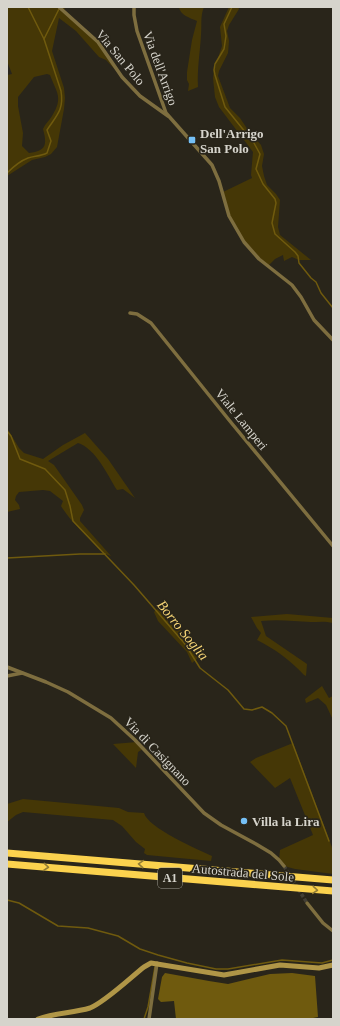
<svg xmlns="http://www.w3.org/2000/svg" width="340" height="1026" viewBox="0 0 340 1026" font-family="Georgia,serif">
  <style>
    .green { fill: #453706; fill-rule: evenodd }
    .water { fill: #6f5a0e }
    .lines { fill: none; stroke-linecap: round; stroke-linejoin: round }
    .stream { stroke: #6f5a0e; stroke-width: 1.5 }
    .street-tunnel { stroke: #433f35; stroke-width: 3.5; stroke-dasharray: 3.5 2; stroke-linecap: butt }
    .street { stroke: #7e6e3f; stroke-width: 3.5 }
    .secondary { stroke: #b09647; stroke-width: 5 }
    .highway { stroke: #fbd24e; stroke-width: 7 }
    .oneway { stroke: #927c34 }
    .poi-dot { fill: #75c0f6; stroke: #29251a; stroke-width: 1.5 }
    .labels { text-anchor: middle; stroke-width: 3.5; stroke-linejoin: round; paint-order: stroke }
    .shield { fill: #29251a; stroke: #a2a097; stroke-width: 1 }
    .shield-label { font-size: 12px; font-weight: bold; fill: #d6d4cc }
    .street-label { font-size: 13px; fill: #d6d4cc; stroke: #29251a }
    .poi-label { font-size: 13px; font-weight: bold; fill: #d6d4cc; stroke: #29251a; text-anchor: start }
    .water-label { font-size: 14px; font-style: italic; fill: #f7d676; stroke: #29251a }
  </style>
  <rect width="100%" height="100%" fill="#29251a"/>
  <g class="green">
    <path d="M7 7H65L64 11 98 42 122 77 106 60 99 57 76 31 59 18 52 51 64 88 65 98 64 109 57 147 51 154 45 157 32 160 7 176V75L12 74 7 61ZM47 74 50 75C56 92 64 97 52 116 49 121 45 124 43 129 47 144 47 151 29 153L22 146 23 133 18 106V97L34 77Z"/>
    <path d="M179 7H204C200 16 202 26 201 35 200 53 197 69 198 87L188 91 189 84 187 80V72L192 40 197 21C190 18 180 15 179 7Z"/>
    <path d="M229 7H238L239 9 229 25 227 31 229 41 228 53 219 71 218 76 230 108 240 118 248 130 261 145 264 154 262 166 264 176 267 185 276 194 280 200 278 227 280 235 311 260H299L292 257 284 261 283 255 275 259 268 266 244 242 229 216 223 192 252 178 251 175 253 152 219 107 215 97 213 78 214 70 222 46 220 27Z"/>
    <path d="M7 428 19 448 24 453 43 459 63 445 85 433 108 459 135 498 123 489 117 490C107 474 96 449 78 443L48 461 54 465 82 505 84 510 80 518V521L111 556 105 554C90 539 72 524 61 506L63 501 50 491 43 490 19 492 16 496 15 500 19 505 20 509 7 512Z"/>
    <path d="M158 608 169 622 174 627 179 626 185 637 199 657 192 663 187 652 158 621 154 612Z"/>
    <path d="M287 614 333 618V623C325 621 319 622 311 622 294 621 278 619 261 621L266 636 307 664 306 676 304 675C290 660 275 649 257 640L261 633 257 628 251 617Z"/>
    <path d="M322 686 329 698 333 696V720L326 705 318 698 306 703 305 699Z"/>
    <path d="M137 742 143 749 138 752 136 768 113 744Z"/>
    <path d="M293 743 333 850V874L295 869 284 866 279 860 280 850 313 835 290 778 275 788 250 762 256 758Z"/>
    <path d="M23 799 119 808 128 812 144 813C148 828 197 849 212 856L211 861 147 855 144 853 145 849 136 842 122 826 113 820 23 812 16 815 7 822V804Z"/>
  </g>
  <path class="water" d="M165 973 209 981 228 984 270 974 292 973 315 976 318 1017 308 1019H176L174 1001 161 1002 158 999 162 977Z"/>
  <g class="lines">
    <g class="stream">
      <path d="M232 7 224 24 226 36 224 49 215 64 214 70 215 75 225 107 254 143 260 154 256 169 263 184 275 199 276 203 272 223 275 234 295 252 298 256 299 263 311 278 316 282 321 293 333 308"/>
      <path d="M44 39 59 9"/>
      <path d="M7 173C13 167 20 161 28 158 35 156 41 156 47 153L51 141 47 130C57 115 64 110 61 91L44 39 28 7"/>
      <path d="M7 431 11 436 20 459 45 469 65 490 70 506 73 521 134 585 185 644 200 668 228 690 244 709 252 710 262 707 272 713 286 726 329 841"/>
      <path d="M7 558 80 554H105"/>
      <path d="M7 900 19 903 58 926 88 928 118 936 140 949 158 955 187 963 216 969H228L282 960 322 963 333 960"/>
      <path d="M144 1019 148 1007 155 967"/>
    </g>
    <path class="street-tunnel" d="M284 866 307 903"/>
    <g class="street">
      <path d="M59 7 98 42 122 77 140 96 168 116"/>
      <path d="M134 7V15L137 31 166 113 212 165 219 181 229 216 244 242 259 259 292 285 301 297 314 320 333 340"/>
      <path d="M130 313 137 314 151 323 229 420 333 546"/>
      <path d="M7 667 46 682 68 692 111 718 135 740 204 813 221 825 256 844 271 853 279 860 284 866"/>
      <path d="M7 676 22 673"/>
      <path d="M307 903 323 923 333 931"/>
      <path d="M149 1019 157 963"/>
    </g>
    <path class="secondary" d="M38 1019C55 1013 73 1013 90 1008 105 1002 130 978 144 967L151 963 224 975 280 965 319 968 333 965"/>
    <g class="highway">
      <path d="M7 853 333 880"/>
      <path d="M7 864 333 891"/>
    </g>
  </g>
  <defs><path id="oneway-chevron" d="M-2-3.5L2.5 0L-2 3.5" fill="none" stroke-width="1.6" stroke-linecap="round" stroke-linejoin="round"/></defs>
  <g class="oneway">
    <use href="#oneway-chevron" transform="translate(141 864) rotate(-176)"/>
    <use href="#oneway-chevron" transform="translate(46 867) rotate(5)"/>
    <use href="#oneway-chevron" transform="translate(315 890) rotate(5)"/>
  </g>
  <g class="poi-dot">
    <rect x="188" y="136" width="8" height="8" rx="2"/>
    <circle cx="244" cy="821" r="4"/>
  </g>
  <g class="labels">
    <rect class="shield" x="158" y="868" width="24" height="20" rx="3"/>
    <g class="shield-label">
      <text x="170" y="882">A1</text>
    </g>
    <g class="street-label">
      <text transform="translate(121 57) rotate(50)" y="5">Via San Polo</text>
      <text transform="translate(161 68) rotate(70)" y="5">Via dell'Arrigo</text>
      <text transform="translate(242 419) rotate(51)" y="5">Viale Lamperi</text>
      <text transform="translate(158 751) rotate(46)" y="5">Via di Casignano</text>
      <text transform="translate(243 872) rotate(5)" y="5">Autostrada del Sole</text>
    </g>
    <g class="poi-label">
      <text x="200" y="138">Dell'Arrigo<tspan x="200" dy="15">San Polo</tspan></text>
      <text x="252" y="826">Villa la Lira</text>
    </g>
    <g class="water-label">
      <text transform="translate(183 630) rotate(51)" y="5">Borro Soglia</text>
    </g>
  </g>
  <rect width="340" height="1026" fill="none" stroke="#d6d4cc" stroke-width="16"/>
</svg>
